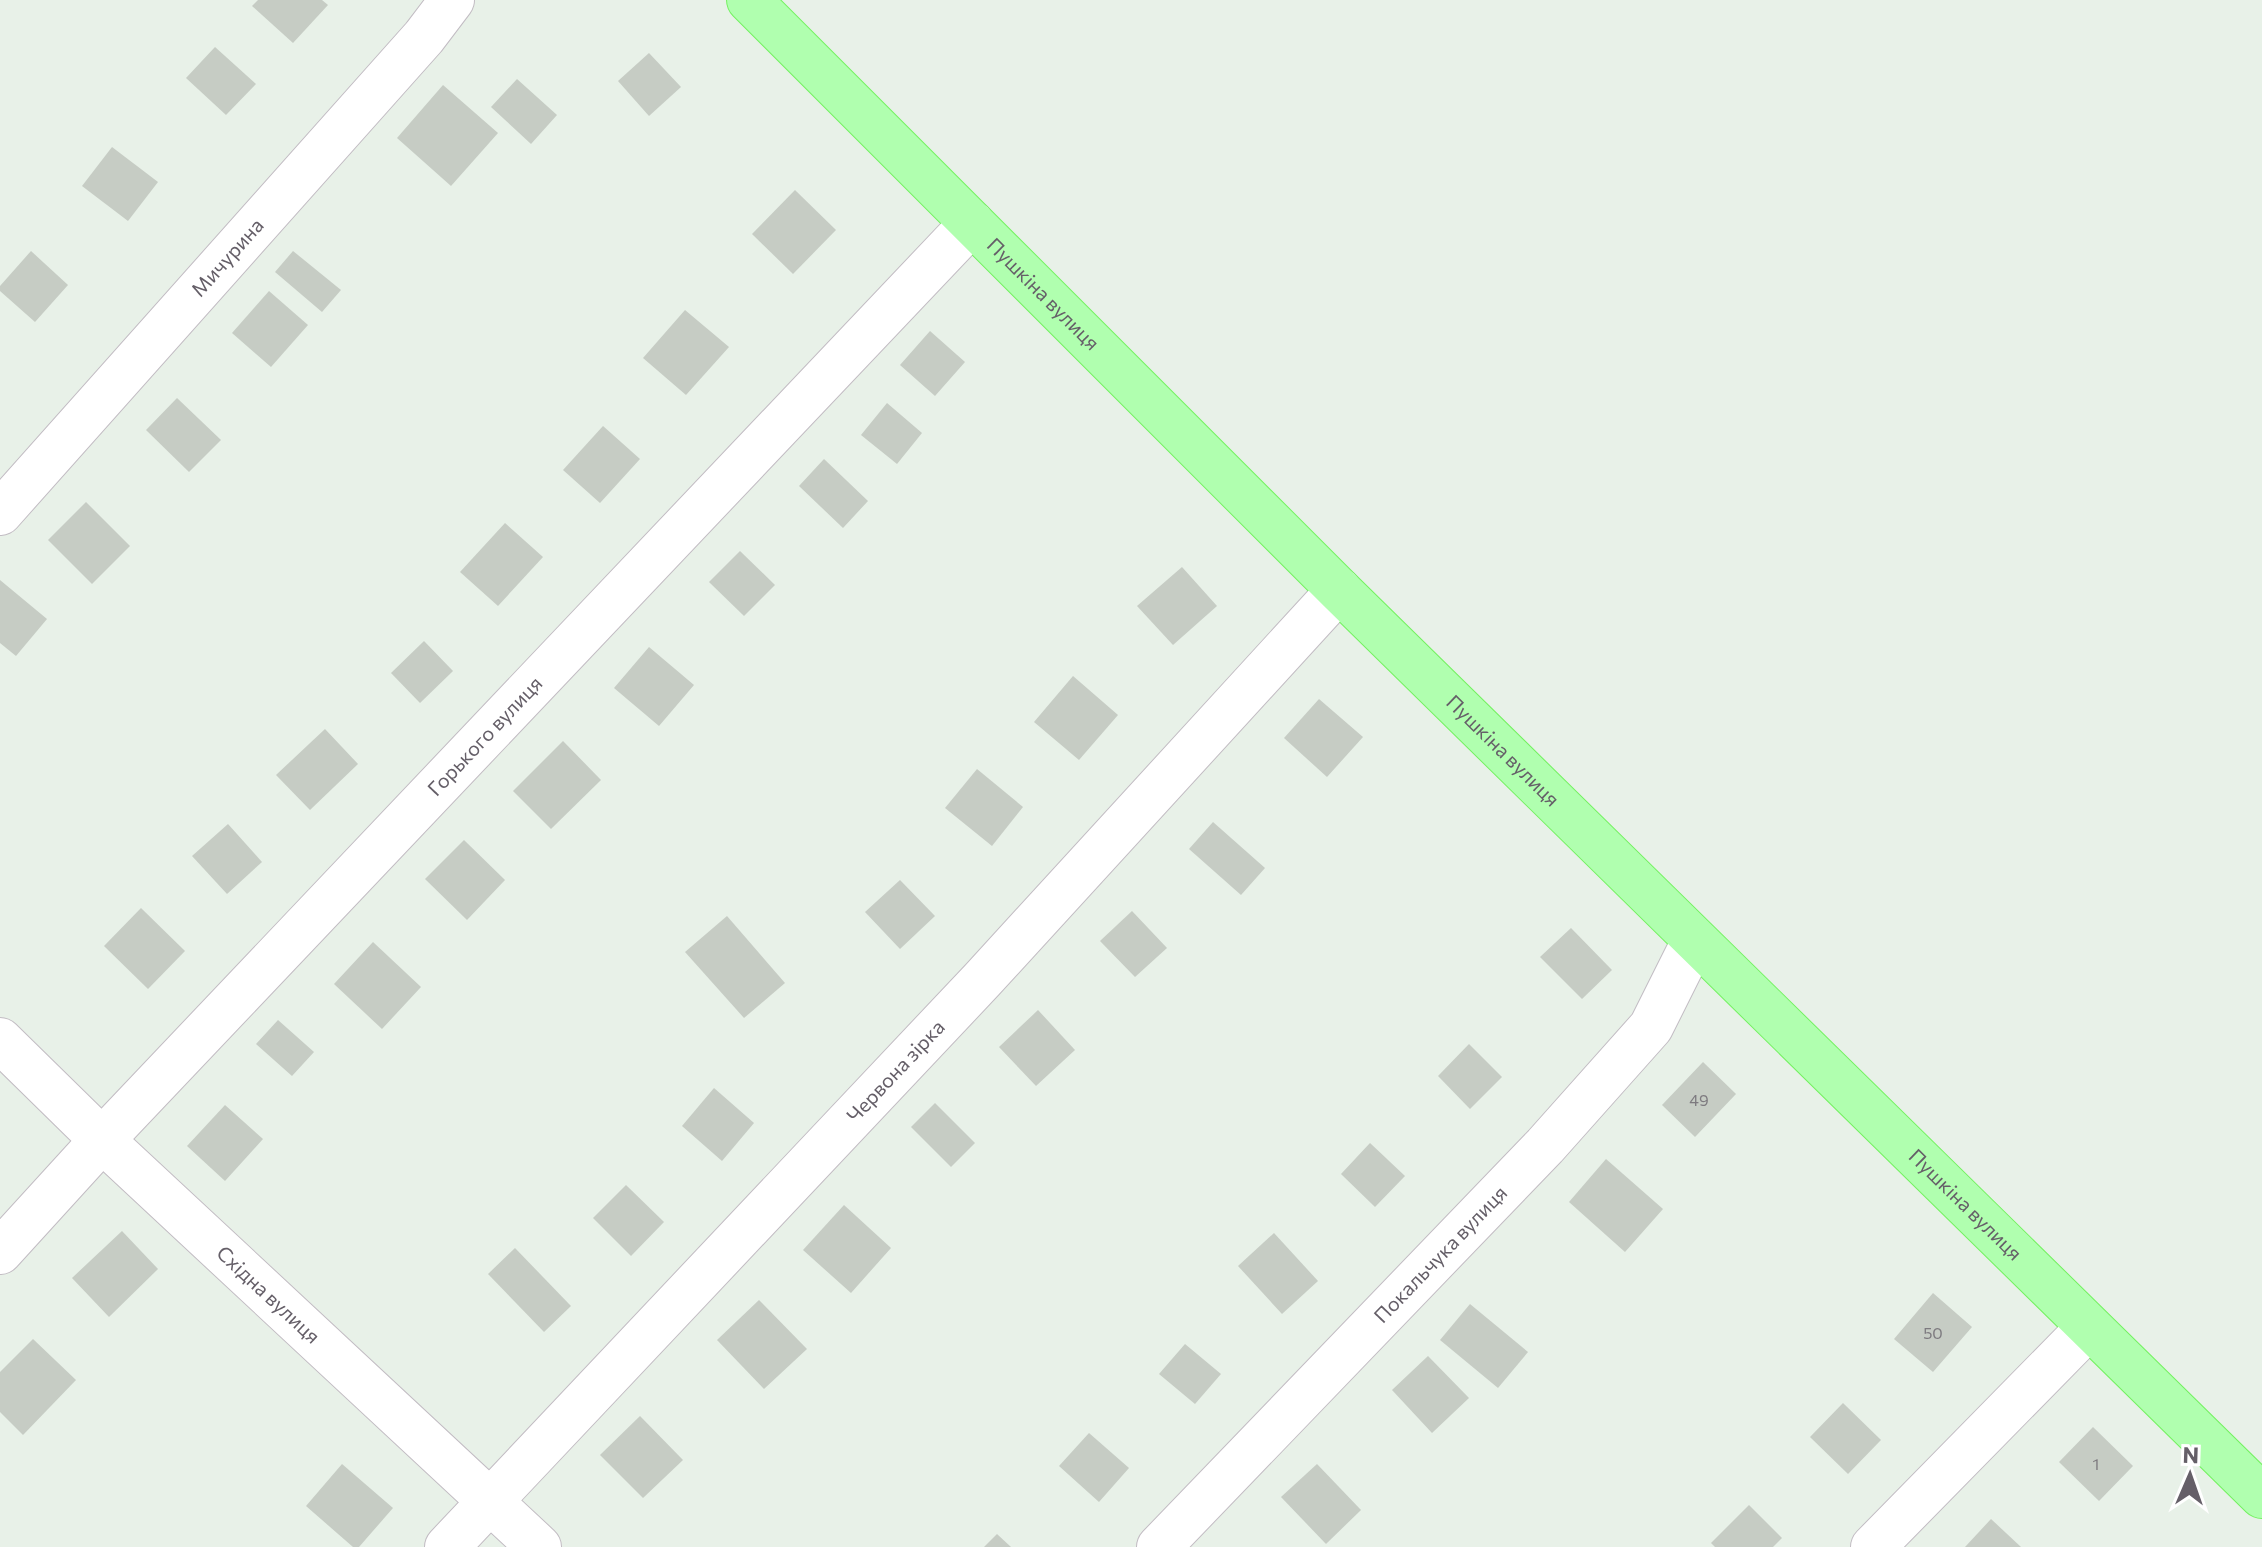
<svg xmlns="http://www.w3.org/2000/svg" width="2262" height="1547" viewBox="0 0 2262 1547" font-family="Commissioner,sans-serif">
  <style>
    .building { fill: #c6ccc4 }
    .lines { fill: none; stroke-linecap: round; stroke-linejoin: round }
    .minor-casing { stroke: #c2bcc3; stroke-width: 46 }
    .major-casing { stroke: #73f160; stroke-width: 46 }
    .minor { stroke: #fff; stroke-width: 44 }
    .major { stroke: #b0ffaf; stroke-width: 44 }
    .labels { text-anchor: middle; stroke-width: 7; stroke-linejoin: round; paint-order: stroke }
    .number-label { font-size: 16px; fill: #7d7a7f }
    .street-label { font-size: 20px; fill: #655f68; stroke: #fff }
  </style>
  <rect width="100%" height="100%" fill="#e8f1e8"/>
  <g class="building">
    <path d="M258 0H322L328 5 293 43 252 6Z"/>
    <path d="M215 47 256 84 226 115 186 78Z"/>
    <path d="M649 53 681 87 649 116 618 81Z"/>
    <path d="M517 79 557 115 531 144 491 107Z"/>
    <path d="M443 85 498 133 451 186 397 138Z"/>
    <path d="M112 147 158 182 128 221 82 186Z"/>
    <path d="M795 190 836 230 793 274 752 234Z"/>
    <path d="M31 251 68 285 35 322 0 291V286Z"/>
    <path d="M293 251 341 290 322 312 275 272Z"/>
    <path d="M269 291 308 325 271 367 232 333Z"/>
    <path d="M685 310 729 347 686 395 643 358Z"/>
    <path d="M930 331 965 362 935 396 900 365Z"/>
    <path d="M177 398 221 440 189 472 146 430Z"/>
    <path d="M887 403 922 433 897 464 861 435Z"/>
    <path d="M603 426 640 459 600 503 563 470Z"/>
    <path d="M824 459 868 501 843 528 799 486Z"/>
    <path d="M86 502 130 546 92 584 48 540Z"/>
    <path d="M505 523 543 557 498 606 460 572Z"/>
    <path d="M740 551 775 585 744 616 709 582Z"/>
    <path d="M1182 567 1217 606 1173 645 1137 606Z"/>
    <path d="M0 580 47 619 16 656 0 643Z"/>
    <path d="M424 641 453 671 420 703 391 673Z"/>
    <path d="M649 647 694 685 659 726 614 688Z"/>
    <path d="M1073 676 1118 715 1079 760 1034 722Z"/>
    <path d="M1319 699 1363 737 1327 777 1284 738Z"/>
    <path d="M325 729 358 764 310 810 276 775Z"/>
    <path d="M563 741 601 780 551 829 513 791Z"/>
    <path d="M977 769 1023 807 992 846 945 808Z"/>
    <path d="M1213 822 1265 868 1241 895 1189 849Z"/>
    <path d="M228 824 262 862 227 894 192 856Z"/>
    <path d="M464 840 505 880 467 920 425 879Z"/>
    <path d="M900 880 935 916 900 949 865 912Z"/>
    <path d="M141 908 185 951 148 989 104 946Z"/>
    <path d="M1132 911 1167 948 1135 977 1100 941Z"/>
    <path d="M727 916 785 983 744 1018 685 952Z"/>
    <path d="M1571 928 1612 970 1582 999 1540 957Z"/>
    <path d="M373 942 421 987 382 1029 334 984Z"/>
    <path d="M1038 1010 1075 1050 1036 1086 999 1047Z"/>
    <path d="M278 1020 314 1052 292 1076 256 1044Z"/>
    <path d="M1469 1044 1502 1077 1470 1109 1438 1076Z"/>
    <path d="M1703 1062 1736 1094 1695 1137 1662 1105Z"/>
    <path d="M714 1088 754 1123 722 1161 682 1126Z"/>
    <path d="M935 1103 975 1143 951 1167 911 1127Z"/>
    <path d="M225 1105 263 1139 225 1181 187 1146Z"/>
    <path d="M1370 1143 1405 1176 1375 1207 1341 1174Z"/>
    <path d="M1606 1159 1663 1209 1625 1252 1569 1202Z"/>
    <path d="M626 1185 664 1222 631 1256 593 1218Z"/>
    <path d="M844 1205 891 1248 851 1293 803 1250Z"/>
    <path d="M122 1231 158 1269 109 1317 72 1278Z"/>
    <path d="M1274 1233 1318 1281 1282 1314 1238 1266Z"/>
    <path d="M515 1248 571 1306 544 1332 488 1274Z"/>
    <path d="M1933 1293 1972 1327 1933 1372 1894 1339Z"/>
    <path d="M759 1300 807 1349 764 1389 717 1340Z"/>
    <path d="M1470 1304 1528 1352 1498 1388 1440 1340Z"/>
    <path d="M33 1339 76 1380 23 1435 0 1412V1372Z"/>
    <path d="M1185 1344 1221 1374 1195 1404 1159 1374Z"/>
    <path d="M1428 1356 1469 1398 1432 1433 1392 1390Z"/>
    <path d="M1843 1403 1881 1440 1848 1474 1810 1437Z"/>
    <path d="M640 1416 683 1460 643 1498 600 1455Z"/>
    <path d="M2093 1427 2133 1466 2099 1501 2059 1462Z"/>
    <path d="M1089 1433 1129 1468 1099 1502 1059 1466Z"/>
    <path d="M342 1464 393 1508 359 1547H353L306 1506Z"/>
    <path d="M1317 1464 1361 1510 1326 1544 1281 1497Z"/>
    <path d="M1749 1505 1782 1538 1773 1547H1715L1711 1543Z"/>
    <path d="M1991 1519 2021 1547H1965Z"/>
    <path d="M997 1534 1011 1547H984Z"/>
  </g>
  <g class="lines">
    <g class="minor-casing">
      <g id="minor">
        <path id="s1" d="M0 513 424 37 452 0"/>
        <path id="s2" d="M0 1040 102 1140 539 1547"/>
        <path id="s3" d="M0 1252 102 1140 972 223"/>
        <path id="s4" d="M447 1547 982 980 1339 590"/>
        <path id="s5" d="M1159 1547 1545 1146 1651 1027 1694 941"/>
        <path d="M1873 1547 2089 1327"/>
      </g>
    </g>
    <g class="major-casing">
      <g id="major">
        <path id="s6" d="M749 0 1339 590 2262 1496"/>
      </g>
    </g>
    <use href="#minor" class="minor"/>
    <use href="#major" class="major"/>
  </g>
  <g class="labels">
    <g class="number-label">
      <text x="1699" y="1106">49</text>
      <text x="1933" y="1339">50</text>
      <text x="2096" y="1470">1</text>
    </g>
    <g class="street-label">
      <text dy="7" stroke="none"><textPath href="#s1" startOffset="342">Мичурина</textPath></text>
      <text dy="7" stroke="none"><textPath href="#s6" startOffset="416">Пушкіна вулиця</textPath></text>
      <text dy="7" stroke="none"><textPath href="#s3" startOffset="708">Горького вулиця</textPath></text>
      <text dy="7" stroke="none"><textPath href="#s6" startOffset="1064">Пушкіна вулиця</textPath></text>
      <text dy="7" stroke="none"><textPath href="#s4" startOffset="654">Червона зірка</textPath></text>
      <text dy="7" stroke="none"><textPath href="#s6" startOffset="1712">Пушкіна вулиця</textPath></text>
      <text dy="7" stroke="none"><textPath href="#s5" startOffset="406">Покальчука вулиця</textPath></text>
      <text dy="7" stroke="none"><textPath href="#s2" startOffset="370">Східна вулиця</textPath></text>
    </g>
  </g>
  <g transform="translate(2190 1475) rotate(2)" stroke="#ffffff" stroke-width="6" paint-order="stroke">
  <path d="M0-6L14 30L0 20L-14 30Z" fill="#655f68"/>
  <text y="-12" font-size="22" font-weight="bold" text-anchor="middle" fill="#655f68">N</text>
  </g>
</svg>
